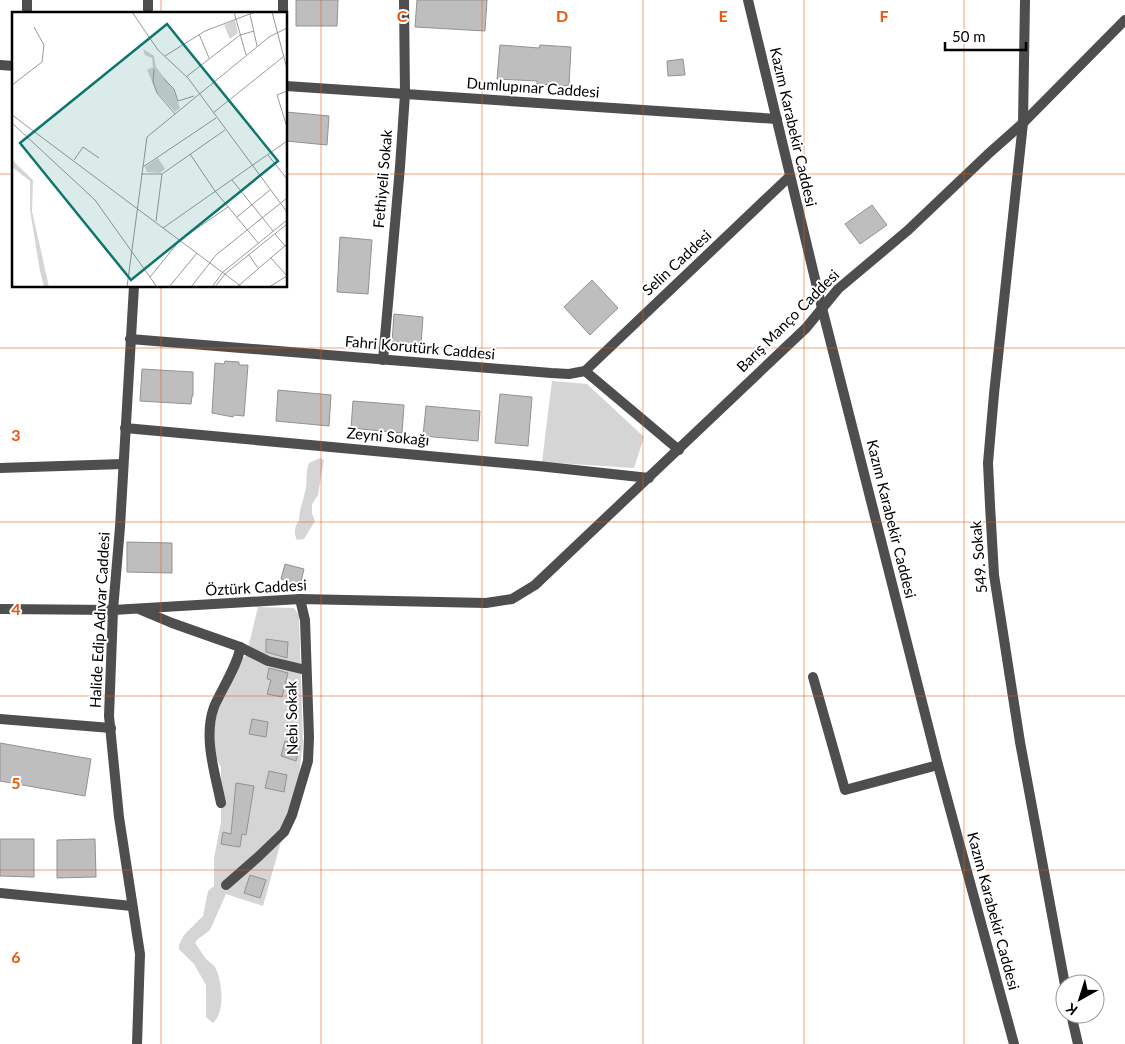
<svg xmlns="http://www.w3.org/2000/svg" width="1125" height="1044" viewBox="0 0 1125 1044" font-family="Lato,sans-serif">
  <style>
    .green { fill: #d5d5d5 }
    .building { fill: #bebebe; stroke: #929292 }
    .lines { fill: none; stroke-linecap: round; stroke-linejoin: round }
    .minor { stroke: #4e4e4e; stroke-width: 10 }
    .grid { fill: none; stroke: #e8590c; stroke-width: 1; stroke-opacity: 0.55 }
    .labels { text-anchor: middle; stroke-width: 4; stroke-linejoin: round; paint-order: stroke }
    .street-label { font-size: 15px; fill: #000; stroke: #fff }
    .inset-road { fill: none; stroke: #999; stroke-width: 1 }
    .view { fill: #0f766e; fill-opacity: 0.15; stroke: #0f766e; stroke-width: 2.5 }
    .inset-edge { fill: none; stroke: #000; stroke-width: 2.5 }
    .grid-label { font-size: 16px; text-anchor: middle; font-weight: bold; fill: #e8590c; stroke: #fff; stroke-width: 4; stroke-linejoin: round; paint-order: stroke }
  </style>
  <rect width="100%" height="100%" fill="#fff"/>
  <g class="green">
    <path d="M552 381 587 384 644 437 634 468 542 462Z"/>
    <path d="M320 458 324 460 318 495 312 504V514L315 521 304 539 297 540C294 534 294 526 299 521 299 509 304 499 306 488 307 479 306 471 309 463Z"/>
    <path d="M258 607 294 608 299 615 303 741 299 777 263 906 226 894 210 930 197 940 195 943C199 948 202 954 206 959 209 962 213 964 215 967 222 980 226 1012 213 1023L206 1017V985L194 964 179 949V945L184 935 203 916 208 891 214 886V858L221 822V767L215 756 214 730 217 713 239 659 246 656Z"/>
  </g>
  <g class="building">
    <path d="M296 0H338L337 26H296Z"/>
    <path d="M417 0H487L485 31 415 27Z"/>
    <path d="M500 45 539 48 540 45 571 47 569 86 537 84V81L497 79Z"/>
    <path d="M683 59 685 75 668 76 667 61Z"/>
    <path d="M286 112 329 116 327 145 286 141Z"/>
    <path d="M872 205 887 225 860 244 845 224Z"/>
    <path d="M340 237 372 240 368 294 337 292Z"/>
    <path d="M592 280 618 308 590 335 564 307Z"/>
    <path d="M394 314 423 317 421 344 392 342Z"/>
    <path d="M225 361 239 362V365H248L244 416 234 415 233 417 212 413 215 363 224 364Z"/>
    <path d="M142 369 193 372V396H192L191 404 140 401Z"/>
    <path d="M278 390 331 395 329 426 276 421Z"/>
    <path d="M500 394 532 397 528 446 495 443Z"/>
    <path d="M353 401 404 405 402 433 351 428Z"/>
    <path d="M426 406 480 411 478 441 423 436Z"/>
    <path d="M127 542 172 543V573L127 572Z"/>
    <path d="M285 564 304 569 301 582 298 581 297 584 281 579Z"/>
    <path d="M266 639 288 642 287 658 266 652Z"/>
    <path d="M269 668 288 673 282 697 267 694 271 680 267 679Z"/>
    <path d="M252 719 268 722 266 737 249 734Z"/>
    <path d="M285 741 300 746 296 761 281 756Z"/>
    <path d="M0 743 91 759 85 796 0 781Z"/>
    <path d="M269 771 287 775 284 792 265 788Z"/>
    <path d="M236 783 254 786 246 835 242 834 240 847 221 844 223 832 231 834Z"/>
    <path d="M0 839H34V877L0 876Z"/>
    <path d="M95 839 96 877 57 878V840Z"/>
    <path d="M250 875 266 880 260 898 244 893Z"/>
  </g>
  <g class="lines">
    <g class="minor">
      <path d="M148 0V14"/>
      <path d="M748 0 822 308 938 765 1014 1044"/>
      <path d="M1025 0 1023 123 994 394 988 463 990 505 994 575 1020 742 1065 985"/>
      <path d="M27 14V0"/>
      <path d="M283 14V0"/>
      <path d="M0 65 14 66"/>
      <path d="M286 86 777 119"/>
      <path d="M134 286 120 527 113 610 109 716 119 817 140 954 137 1044"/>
      <path d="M130 339 551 373 569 374 585 371 679 450"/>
      <path d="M383 360 400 167 405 94 404 0"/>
      <path d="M585 371 789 177"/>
      <path d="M125 428 538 466 649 478"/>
      <path d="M0 468 123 464"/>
      <path d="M0 609 113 610 300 599 486 603 512 599 535 585 806 328 838 289 907 231 987 155 1023 123 1125 20"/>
      <path d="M141 610 172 623 240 647C240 661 220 692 214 707 203 737 215 773 221 803"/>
      <path d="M240 647 268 661 306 670"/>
      <path d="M813 677 845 790 938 765"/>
      <path d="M0 719 111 728"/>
      <path d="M226 885 258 857 284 832 292 815 308 761 309 737 305 620 300 599"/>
      <path d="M0 893 132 906"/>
      <path d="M1071 1014 1078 1044"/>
    </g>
  </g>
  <path class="grid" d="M161 0V14M321 0V1044M482 0V1044M643 0V1044M804 0V1044M964 0V1044M0 174H14M286 174H1125M161 286V1044M0 348H1125M0 522H1125M0 696H1125M0 870H1125"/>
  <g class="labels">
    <g class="street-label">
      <text transform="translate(533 88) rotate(4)" y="5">Dumlupınar Caddesi</text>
      <text transform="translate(793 127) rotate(77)" y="5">Kazım Karabekir Caddesi</text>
      <text transform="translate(383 179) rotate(-85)" y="5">Fethiyeli Sokak</text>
      <text transform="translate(677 263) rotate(-43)" y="5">Selin Caddesi</text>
      <text transform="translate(788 321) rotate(-45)" y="5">Barış Manço Caddesi</text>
      <text transform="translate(420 348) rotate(5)" y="5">Fahri Korutürk Caddesi</text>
      <text transform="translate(388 437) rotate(5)" y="5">Zeyni Sokağı</text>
      <text transform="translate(891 519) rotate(76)" y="5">Kazım Karabekir Caddesi</text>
      <text transform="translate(979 557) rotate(-95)" y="5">549. Sokak</text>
      <text transform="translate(256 588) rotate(-3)" y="5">Öztürk Caddesi</text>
      <text transform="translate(100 620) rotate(-87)" y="5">Halide Edip Adıvar Caddesi</text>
      <text transform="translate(292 718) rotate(-91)" y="5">Nebi Sokak</text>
      <text transform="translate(993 911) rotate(75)" y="5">Kazım Karabekir Caddesi</text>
    </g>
  </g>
  <g transform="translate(12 12)">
    <rect width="275" height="275" fill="#fff"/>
    <path d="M223 8 226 21 218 27 212 13ZM131 37 142 44 144 55 162 78 168 96 163 100 144 79 135 58 141 55 140 46 133 43ZM146 146 153 157 148 161 135 160 133 155ZM0 148 21 168 20 199 37 275H32L28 259 18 198V169L0 155Z" fill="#d5d5d5"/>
    <path class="inset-road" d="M120 0 146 38 176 66 275 200M222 0 234 43M260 0 275 57M238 2 245 34M187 22 197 46M153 44 193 19 243 0M142 57 141 70 145 81 163 102M174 65 228 23 242 19M152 67 162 77 166 89 182 84M0 73 30 50 32 33 22 15M275 79 265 83 275 115M201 101 271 45M0 103 230 275M0 111 83 188 145 275M178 142 203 179 247 232M256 143 275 167M62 148 71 135 87 146M131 155 204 106M129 162H150L213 118M220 168 261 219M225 205 258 178M144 209 150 162M151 216 275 129M263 222 275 236M237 243 246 256M259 246 275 264M138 265 168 228 216 195M115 275 135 125 257 25 275 16M157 275 185 241M179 275 204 243 275 186M200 275 211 260 275 208M203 275 213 262 275 212M225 275 275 232M257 275 275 264"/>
    <path class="view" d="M155 12 266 149 119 268 8 131Z"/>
    <rect width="275" height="275" class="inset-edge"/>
  </g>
  <g class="grid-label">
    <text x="402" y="22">C</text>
    <text x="562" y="22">D</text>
    <text x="723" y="22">E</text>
    <text x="884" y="22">F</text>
    <text x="16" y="441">3</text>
    <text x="16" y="615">4</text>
    <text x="16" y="789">5</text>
    <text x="16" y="963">6</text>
  </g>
  <g transform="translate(1080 999) rotate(219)"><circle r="24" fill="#ffffff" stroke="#999999"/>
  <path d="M0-4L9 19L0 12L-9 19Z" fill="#000000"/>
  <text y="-8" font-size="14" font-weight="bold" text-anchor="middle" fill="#000000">K</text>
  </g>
  <path d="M945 42v8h81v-8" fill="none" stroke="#000000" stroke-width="2.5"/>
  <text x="952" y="42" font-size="15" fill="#000000" stroke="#ffffff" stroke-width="4" paint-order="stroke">50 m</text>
</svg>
